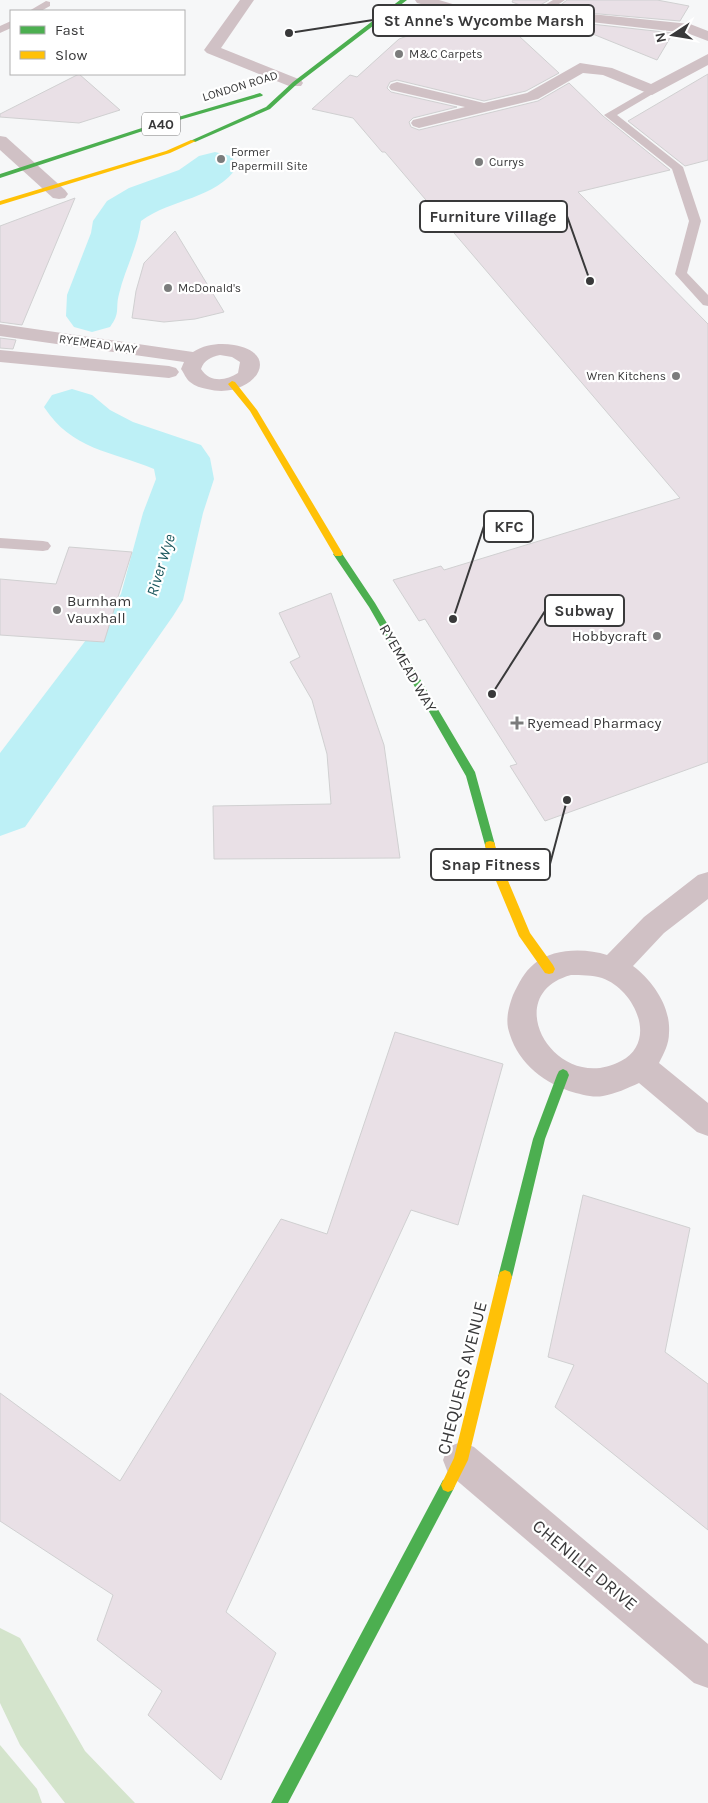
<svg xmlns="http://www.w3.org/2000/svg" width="708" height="1803" viewBox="0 0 708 1803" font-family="Karla,sans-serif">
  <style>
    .green { fill: #d4e4cc }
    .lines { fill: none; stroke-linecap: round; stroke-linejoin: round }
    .river { fill: #bdf0f6; fill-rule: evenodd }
    .building { fill: #e9e0e6; stroke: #d0d0d1 }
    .lane { fill: #d0c1c5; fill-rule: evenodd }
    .street { fill: #d0c1c5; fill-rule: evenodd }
    .fast { fill: #4caf50; fill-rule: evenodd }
    .slow { fill: #ffc107; fill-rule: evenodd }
    .poi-dot { fill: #7b7c7c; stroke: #fff; stroke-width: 2 }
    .labels { text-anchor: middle; stroke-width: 4.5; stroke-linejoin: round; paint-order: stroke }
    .far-poi-label { font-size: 12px; fill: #39393a; stroke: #fff; text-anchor: start }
    .far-street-label { font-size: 12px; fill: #39393a; stroke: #fff }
    .shield { fill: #fff; stroke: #747475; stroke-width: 1 }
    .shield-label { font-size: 14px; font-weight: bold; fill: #39393a }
    .poi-label { font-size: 15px; fill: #39393a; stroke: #fff; text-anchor: start }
    .street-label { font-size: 15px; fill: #39393a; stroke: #fff }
    .water-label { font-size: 16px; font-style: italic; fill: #19565c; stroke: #fff }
    .near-street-label { font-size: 18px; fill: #39393a; stroke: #fff }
    .leader { fill: none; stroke: #39393a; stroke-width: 2 }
    .callout-dot { fill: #39393a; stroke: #fff; stroke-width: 2 }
    .callout { fill: #fff; stroke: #39393a; stroke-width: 2 }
    .callout-label { font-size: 16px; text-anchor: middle; font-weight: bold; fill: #39393a }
  </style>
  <rect width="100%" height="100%" fill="#f6f7f8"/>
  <g class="green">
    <path d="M0 1628 20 1638 85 1751 135 1803H65L20 1745 0 1703Z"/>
    <path d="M0 1745 37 1789 42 1803H0Z"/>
  </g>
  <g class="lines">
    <g class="river">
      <path d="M215 152 231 156 238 166C215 200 172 198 141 221 138 246 125 269 119 294 115 309 121 312 110 327L92 332 74 327 66 316 67 295 91 233 93 221 107 201 129 188 179 170 199 156Z"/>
      <path d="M72 389 92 395 110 410 133 422 201 445 210 458 214 479 203 513 183 600 173 616 25 827 0 836V753L121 594 143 513 156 479 154 469C111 451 72 450 44 407L52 395Z"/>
    </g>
  </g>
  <g class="building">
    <path d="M513 0H549L535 8H528L512 2Z"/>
    <path d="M567 0H657L689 6 680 21 554 10Z"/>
    <path d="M448 21 458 27 506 24 559 73 526 91 484 101 397 80 390 82 387 88 391 92 457 107 413 118 409 122 411 127 419 130 538 101 569 83 603 116 670 170 578 192 708 324V762L545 821 510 766 517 764 425 619 419 621 393 580 441 566 444 570 680 498 385 152H382L353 118 312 109 350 75 357 77 399 39Z"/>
    <path d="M563 22 591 24 673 33 657 60Z"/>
    <path d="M79 74 120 110 79 123 0 117V114Z"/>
    <path d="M708 74V160L685 166 628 121Z"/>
    <path d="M75 198 22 325 0 322V226Z"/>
    <path d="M175 231 224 312 195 319 164 322 132 318 136 291 144 263Z"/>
    <path d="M0 338 16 340 13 349 0 348Z"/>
    <path d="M69 547 132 552 104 642 0 635V579L56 584Z"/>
    <path d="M331 593 384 745 400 858 214 859 213 806 331 804 327 754 312 700 290 662 300 657 279 613Z"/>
    <path d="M395 1032 503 1064 458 1225 411 1210 226 1612 276 1653 221 1780 148 1715 162 1691 97 1640 113 1595 0 1521V1393L120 1481 281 1219 327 1234Z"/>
    <path d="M583 1195 690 1228 665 1352 708 1384V1530L555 1407 574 1365 548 1357Z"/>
  </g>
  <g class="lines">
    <g class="lane">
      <path d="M553 0H565L541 16H533V12Z"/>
      <path d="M46 1 50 2V6L41 11H29Z"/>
      <path d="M11 21V28L0 33V26Z"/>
      <path d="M652 87 657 90 656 92 617 115 683 167 701 221 687 273 708 295V306L703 305 675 274 689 221 672 169 604 115Z"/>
      <path d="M0 538 43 541 48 542 51 546 48 550 43 551 0 548Z"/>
    </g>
    <g class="street">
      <path d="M240 0H254L221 48 301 80 303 83 301 86H289L207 53 204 50Z"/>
      <path d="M415 0H439L456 5 591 14 690 24 708 31V41L687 33 591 22 456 13 417 3Z"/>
      <path d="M708 54V65L652 95 603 75 583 73 538 99 419 128 413 126 411 123 413 120 465 107 391 90 389 87 391 84 397 82 484 103 527 93 580 63 612 68 651 84Z"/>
      <path d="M0 136 6 137 65 190 68 194 65 198 59 199 53 198 0 150Z"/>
      <path d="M0 324 193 352C206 344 220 343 234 345 286 354 251 401 207 389 201 388 195 386 190 382 186 379 184 373 181 369L184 362 0 336ZM220 355 232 357 240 362 238 373C226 381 210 383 201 369 204 360 211 357 220 355Z"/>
      <path d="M0 350 169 366 176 368 179 372 176 376 169 378 0 362Z"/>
      <path d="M708 872V899L664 933 633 966C653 981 671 1007 669 1033 669 1044 664 1053 659 1063L708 1103V1136L697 1132 639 1083C628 1088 615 1094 603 1096 592 1098 580 1094 569 1091 540 1080 516 1061 508 1028 506 1017 509 1006 513 995 519 983 524 972 534 964 553 948 585 948 607 955L644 917 698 875ZM571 975C581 975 592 975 602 978 634 989 659 1041 621 1061 556 1096 497 995 571 975Z"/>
      <path d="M461 1442 474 1447 708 1644V1688L694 1683 448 1473 443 1460 448 1447Z"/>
    </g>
    <g class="fast">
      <path d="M400 0H407L297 84 270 109 195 142 190 141 266 107 293 82Z"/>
      <path d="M260 93 263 95 262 96 155 127 0 178V174L151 125Z"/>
      <path d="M338 551 341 552 375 603 475 772 495 845 494 848H486L485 845 466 776 369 607 333 554Z"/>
      <path d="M563 1069 567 1071 569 1075 545 1139 512 1277 510 1282 505 1284 500 1282 498 1277 533 1139 557 1075 559 1071Z"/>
      <path d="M448 1478 453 1480 455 1485 453 1490 288 1803H271L443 1480Z"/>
    </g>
    <g class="slow">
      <path d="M191 140 196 141 170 153 0 205V201L166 151Z"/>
      <path d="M232 381 235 382 257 410 343 554 341 556H335L250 411 228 384Z"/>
      <path d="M490 841 494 842 501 864 530 933 553 965 555 969 553 973 549 974 545 973 519 936 489 864 485 845 486 842Z"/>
      <path d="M505 1270 510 1272 512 1277 468 1460 453 1490 448 1492 443 1490 441 1485 454 1458 498 1277 500 1272Z"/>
    </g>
  </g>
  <g class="poi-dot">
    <circle cx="399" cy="54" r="5"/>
    <circle cx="221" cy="159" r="5"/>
    <circle cx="479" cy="162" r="5"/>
    <circle cx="168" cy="288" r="5"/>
    <circle cx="676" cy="376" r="5"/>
    <circle cx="57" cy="610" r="5"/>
    <circle cx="657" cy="636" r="5"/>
    <path d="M514.5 715.5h5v5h5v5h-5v5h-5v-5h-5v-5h5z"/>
  </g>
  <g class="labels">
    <g class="far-poi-label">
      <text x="409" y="58">M&amp;C Carpets</text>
      <text x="231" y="156">Former<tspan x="231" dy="14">Papermill Site</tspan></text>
      <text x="489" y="166">Currys</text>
      <text x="178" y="292">McDonald's</text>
      <text x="666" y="380" text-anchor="end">Wren Kitchens</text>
    </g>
    <g class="far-street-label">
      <text transform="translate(240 86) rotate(-17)" y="4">LONDON ROAD</text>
      <text transform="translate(98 344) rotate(8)" y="4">RYEMEAD WAY</text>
    </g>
    <rect class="shield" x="142" y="112.5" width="38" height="23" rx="4"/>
    <g class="shield-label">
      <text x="161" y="129">A40</text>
    </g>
    <g class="poi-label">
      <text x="67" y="606">Burnham<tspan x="67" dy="17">Vauxhall</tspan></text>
      <text x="647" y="641" text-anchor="end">Hobbycraft</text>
      <text x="527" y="728">Ryemead Pharmacy</text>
    </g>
    <g class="street-label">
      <text transform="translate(408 668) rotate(60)" y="5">RYEMEAD WAY</text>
    </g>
    <g class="water-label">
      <text transform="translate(160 565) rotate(-73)" y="6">River Wye</text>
    </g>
    <g class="near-street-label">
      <text transform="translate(462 1378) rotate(-76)" y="6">CHEQUERS AVENUE</text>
      <text transform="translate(585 1565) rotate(40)" y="6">CHENILLE DRIVE</text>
    </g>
  </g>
  <path class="leader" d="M289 33L373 20M590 281L567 216M453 619L484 526M492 694L545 611M567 800L550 864"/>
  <g class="callout-dot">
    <circle cx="289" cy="33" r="5"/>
    <circle cx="590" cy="281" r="5"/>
    <circle cx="453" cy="619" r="5"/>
    <circle cx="492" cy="694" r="5"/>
    <circle cx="567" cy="800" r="5"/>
  </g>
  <g class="callout">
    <rect x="373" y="5" width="221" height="31" rx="5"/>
    <rect x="420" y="201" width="147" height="31" rx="5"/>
    <rect x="484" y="511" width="49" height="31" rx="5"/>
    <rect x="545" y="595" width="79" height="31" rx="5"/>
    <rect x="431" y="849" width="119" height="31" rx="5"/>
  </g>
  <g class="callout-label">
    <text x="484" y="26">St Anne's Wycombe Marsh</text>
    <text x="493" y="222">Furniture Village</text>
    <text x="509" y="532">KFC</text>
    <text x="584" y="616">Subway</text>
    <text x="491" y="870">Snap Fitness</text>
  </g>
  <rect x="10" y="10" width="175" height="65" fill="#ffffff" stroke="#b0b0b0"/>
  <rect x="20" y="26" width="25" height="8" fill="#4caf50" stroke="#b0b0b0"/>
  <text x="55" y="35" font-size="15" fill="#39393a">Fast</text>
  <rect x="20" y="51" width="25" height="8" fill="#ffc107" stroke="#b0b0b0"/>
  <text x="55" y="60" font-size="15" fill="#39393a">Slow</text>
  <g transform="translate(673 35) rotate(258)" stroke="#ffffff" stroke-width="4" paint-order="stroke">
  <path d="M0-4L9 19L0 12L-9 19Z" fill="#39393a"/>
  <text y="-8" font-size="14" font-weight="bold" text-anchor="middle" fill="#39393a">N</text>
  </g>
</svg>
